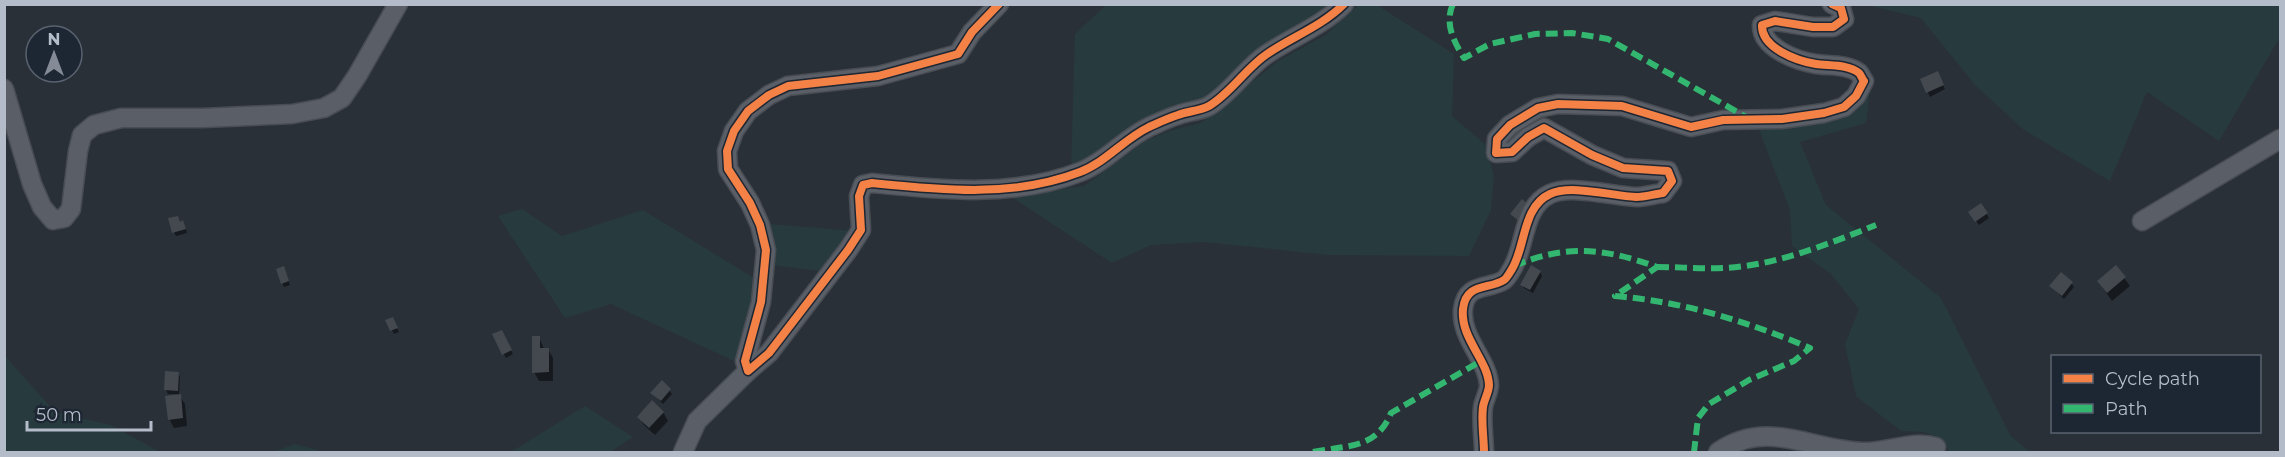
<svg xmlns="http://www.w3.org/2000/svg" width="2285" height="457" viewBox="0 0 2285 457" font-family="Montserrat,sans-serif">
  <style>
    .green { fill: #273a3e }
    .shadow { fill: #0007 }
    .building { fill: #444950 }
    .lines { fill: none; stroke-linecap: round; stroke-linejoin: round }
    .minor-casing { stroke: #484c53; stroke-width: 21 }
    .minor { stroke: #5a5e66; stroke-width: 18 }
    .quiet { stroke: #33b770; stroke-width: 6; stroke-dasharray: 12 6; stroke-linecap: butt }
    .cycleway-casing { stroke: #1d2633; stroke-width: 11 }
    .cycleway { stroke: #f48246; stroke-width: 8 }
  </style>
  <rect width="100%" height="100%" fill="#2a3038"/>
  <g class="green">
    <path d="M1359 4 1377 5 1454 54 1452 116 1486 145 1494 176 1491 210 1469 256 1328 255 1205 242 1151 245 1112 263 1010 196 1084 186 1147 140 1172 130 1201 123 1278 61 1327 34Z"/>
    <path d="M1106 5H1335L1209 99 1099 160 1071 168 1075 34Z"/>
    <path d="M1867 5H2280V37L2219 141 2147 92 2110 181 2024 130 1975 85 1921 18Z"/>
    <path d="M1870 87 1866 123 1800 142 1826 205 1941 298 2010 435 2030 452H1949L1942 439 1924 432 1901 431 1856 396 1845 344 1859 309 1831 274 1792 246 1790 210 1758 127 1786 125Z"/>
    <path d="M522 209 562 236 643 210 754 278C760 297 741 342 734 361L611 304 565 318 498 216Z"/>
    <path d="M769 224 855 231 828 272 773 265Z"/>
    <path d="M5 356 55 412 111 425 160 452H5Z"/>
    <path d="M585 406 633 437 610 452H511Z"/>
    <path d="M295 444 324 452H273Z"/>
  </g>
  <g class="shadow">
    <path d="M1939 77 1945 89 1930 97 1922 80Z"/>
    <path d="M1981 205 1989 218 1979 225 1970 212Z"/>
    <path d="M180 223 185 226 187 233 176 236 174 232Z"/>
    <path d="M2116 267 2130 286 2112 301 2098 281Z"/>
    <path d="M284 268 290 285 284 287 282 283Z"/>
    <path d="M1540 272 1542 276 1533 293 1524 288 1522 285Z"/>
    <path d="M2071 283 2074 287 2064 299 2051 286Z"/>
    <path d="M392 318 399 332 394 334 387 321Z"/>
    <path d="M501 332 513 354 506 358 494 335Z"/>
    <path d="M539 337 544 349H548L553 358V381H539L534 372Z"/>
    <path d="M178 373 180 377 179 395 185 404 187 426 174 428 169 419 177 394H168L166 390Z"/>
    <path d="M662 382 672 394 663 404 652 393Z"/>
    <path d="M663 412 668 421 655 435 644 425 639 417Z"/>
  </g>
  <g class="building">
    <path d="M1938 71 1944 85 1926 93 1920 79Z"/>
    <path d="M1522 199 1530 206 1519 221 1510 214Z"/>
    <path d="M1981 203 1988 213 1975 222 1968 212Z"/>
    <path d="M178 216 180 222 183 220 186 229 172 233 168 218Z"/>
    <path d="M1531 265 1541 271 1530 290 1520 285Z"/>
    <path d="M2116 265 2126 277 2107 293 2097 281Z"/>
    <path d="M284 266 289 281 281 284 276 269Z"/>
    <path d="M2061 272 2073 282 2062 296 2049 286Z"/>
    <path d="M393 317 398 328 390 331 385 320Z"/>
    <path d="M502 330 512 350 502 355 492 334Z"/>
    <path d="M532 336H540V348H549V372L532 373Z"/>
    <path d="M165 371 179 372 178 391 164 390Z"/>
    <path d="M662 380 671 389 661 401 650 393Z"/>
    <path d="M181 394 183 418 168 420 165 396Z"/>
    <path d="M652 400 664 412 649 428 637 417Z"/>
  </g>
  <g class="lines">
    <g class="minor-casing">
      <g id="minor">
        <path d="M999 4 972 32 958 54 878 76 788 86 769 95 748 111 734 131 727 151 728 169 750 203 760 225 766 250 761 302 745 361 748 371 769 353 848 250 861 230 859 196 863 185 872 183C941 190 1013 198 1080 172 1106 162 1124 139 1149 127 1158 123 1168 118 1178 115 1188 111 1200 111 1209 106 1231 93 1246 68 1267 54 1292 37 1322 26 1344 4"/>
        <path d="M4 89 32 184 42 207 53 220 64 218 71 209 78 151 82 135 94 125 121 118H203L292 114 324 108 342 98 357 76 398 4"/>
        <path d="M2142 221 2280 139"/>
        <path d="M683 452 697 421 748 371"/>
        <path d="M1484 452C1484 438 1481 422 1483 407 1484 400 1489 392 1489 385 1488 360 1460 338 1463 309 1466 282 1489 290 1504 280 1507 278 1510 272 1512 269 1526 246 1522 207 1550 194 1571 184 1612 196 1636 197 1645 197 1654 194 1663 193L1672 181 1668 171 1623 168 1592 155 1544 128 1528 137 1512 152 1496 153 1497 139 1510 125 1538 108 1558 104 1622 106 1691 127 1723 120 1782 119 1824 113 1844 107 1856 96 1864 81C1862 79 1861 75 1859 73 1848 64 1829 66 1816 64 1797 61 1761 48 1762 25L1775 21 1813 27H1833L1844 19 1841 8 1832 4"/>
        <path d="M1718 452C1768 417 1813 452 1867 452 1890 452 1913 440 1936 447L1933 452"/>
      </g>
    </g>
    <use href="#minor" class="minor"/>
    <g class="quiet">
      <path d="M1453 4C1444 23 1454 42 1464 58L1490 44 1535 34 1572 33 1608 39 1748 118"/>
      <path d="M1514 266C1565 244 1605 248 1657 267L1615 296C1685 302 1746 321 1810 348L1794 361 1749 380 1709 404 1698 418 1694 452"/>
      <path d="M1657 267C1679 267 1701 269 1723 268 1775 266 1828 244 1876 225"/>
      <path d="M1313 452C1346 445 1376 450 1391 413L1481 361"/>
    </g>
    <g class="cycleway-casing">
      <g id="cycleway">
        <path d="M999 4 972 32 958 54 878 76 788 86 769 95 748 111 734 131 727 151 728 169 750 203 760 225 766 250 761 302 745 361 748 371 769 353 848 250 861 230 859 196 863 185 872 183C941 190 1013 198 1080 172 1106 162 1124 139 1149 127 1158 123 1168 118 1178 115 1188 111 1200 111 1209 106 1231 93 1246 68 1267 54 1292 37 1322 26 1344 4"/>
        <path d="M1484 452C1484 438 1481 422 1483 407 1484 400 1489 392 1489 385 1488 360 1460 338 1463 309 1466 282 1489 290 1504 280 1507 278 1510 272 1512 269 1526 246 1522 207 1550 194 1571 184 1612 196 1636 197 1645 197 1654 194 1663 193L1672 181 1668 171 1623 168 1592 155 1544 128 1528 137 1512 152 1496 153 1497 139 1510 125 1538 108 1558 104 1622 106 1691 127 1723 120 1782 119 1824 113 1844 107 1856 96 1864 81C1862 79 1861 75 1859 73 1848 64 1829 66 1816 64 1797 61 1761 48 1762 25L1775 21 1813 27H1833L1844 19 1841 8 1832 4"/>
      </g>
    </g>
    <use href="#cycleway" class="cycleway"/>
  </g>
  <rect width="2285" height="457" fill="none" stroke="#b4bcc9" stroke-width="12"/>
  <rect x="2051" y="355" width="210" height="78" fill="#1d2633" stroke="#59626f" stroke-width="1.5"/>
  <rect x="2063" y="374" width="30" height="9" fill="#f48246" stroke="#59626f" stroke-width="1.5"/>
  <text x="2105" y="385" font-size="18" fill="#b4bcc9">Cycle path</text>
  <rect x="2063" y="404" width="30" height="9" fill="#33b770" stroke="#59626f" stroke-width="1.5"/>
  <text x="2105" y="415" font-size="18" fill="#b4bcc9">Path</text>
  <g transform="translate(54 54)"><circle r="28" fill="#1d2633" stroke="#59626f" stroke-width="1.5"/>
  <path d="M0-4.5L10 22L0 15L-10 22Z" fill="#848b96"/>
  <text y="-9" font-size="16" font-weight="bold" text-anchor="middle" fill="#b4bcc9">N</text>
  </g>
  <path d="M27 421v9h124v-9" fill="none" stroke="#b4bcc9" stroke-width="3"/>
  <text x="36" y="421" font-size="18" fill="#b4bcc9" stroke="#1d2633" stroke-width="4.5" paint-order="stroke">50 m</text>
</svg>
